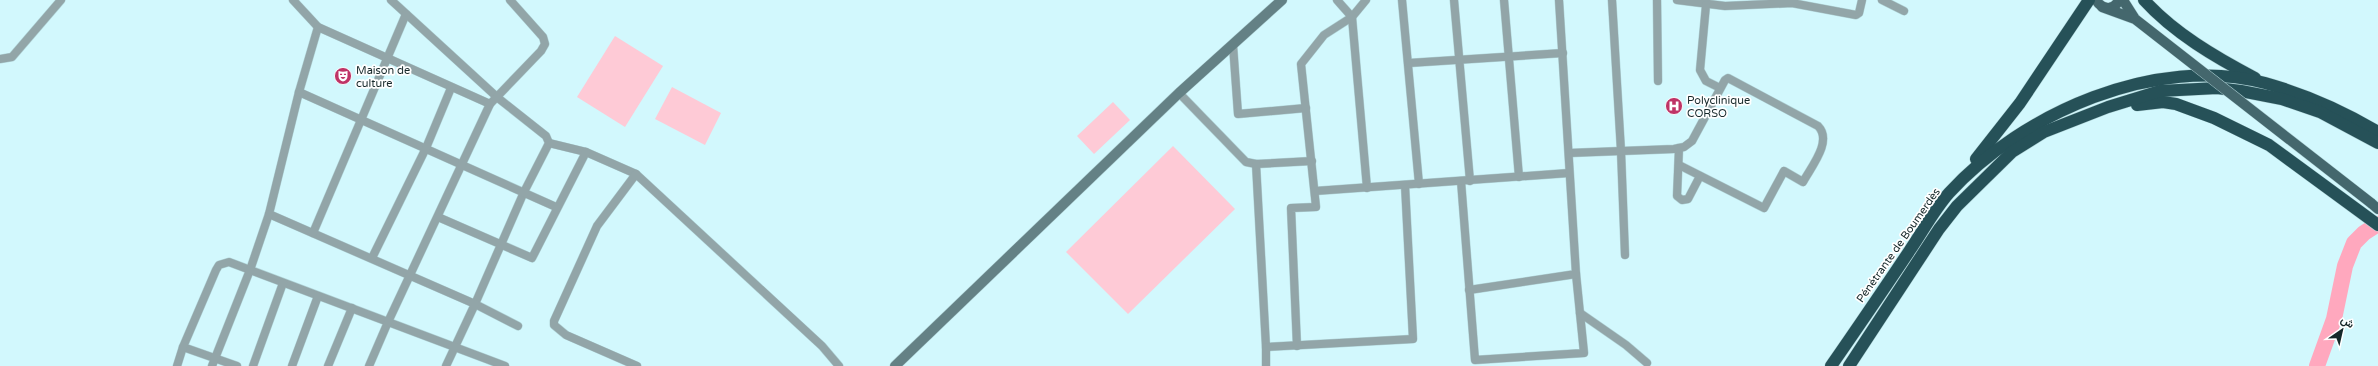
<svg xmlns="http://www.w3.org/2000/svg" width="2378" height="366" viewBox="0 0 2378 366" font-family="'Varela Round',Vazirmatn,sans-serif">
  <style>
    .garden { fill: #fecad6 }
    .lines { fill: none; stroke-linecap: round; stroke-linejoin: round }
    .river { stroke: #ffa8be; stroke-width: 16 }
    .street-casing { stroke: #b0d3d7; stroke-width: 9 }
    .secondary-casing { stroke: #b0d3d7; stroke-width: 11 }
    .primary-casing { stroke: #b0d3d7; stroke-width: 11 }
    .highway-casing { stroke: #b0d3d7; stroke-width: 13 }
    .street { stroke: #92a5a8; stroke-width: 8 }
    .secondary { stroke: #648185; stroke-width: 10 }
    .primary { stroke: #44676d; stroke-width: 10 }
    .highway { stroke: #265158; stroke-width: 12 }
    .primary-bridge-casing { stroke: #b0d3d7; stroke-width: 11; stroke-linecap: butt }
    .primary-bridge { stroke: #44676d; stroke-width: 10 }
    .labels { text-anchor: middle; stroke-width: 3.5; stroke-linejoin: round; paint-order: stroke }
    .poi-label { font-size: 11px; fill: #16282a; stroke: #fff; text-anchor: start }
    .street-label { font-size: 11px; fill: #16282a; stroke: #fff }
  </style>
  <rect width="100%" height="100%" fill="#d2f8fd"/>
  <g class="garden">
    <path d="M615 36 663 66 625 127 577 97Z"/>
    <path d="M672 87 721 113 705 145 655 119Z"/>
    <path d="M1113 102 1130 120 1094 154 1077 136Z"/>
    <path d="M1173 146 1235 209 1128 314 1066 252Z"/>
  </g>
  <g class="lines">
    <path class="river" d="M2317 366 2334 319 2345 266 2354 243 2364 233 2378 224"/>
    <g class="street-casing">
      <g id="street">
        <path d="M293 0 318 27 490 104"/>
        <path d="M391 0 498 98 546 136 549 143 546 149 524 192 475 304 518 326"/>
        <path d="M1337 0 1352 17 1367 188"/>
        <path d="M1402 0 1419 184"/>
        <path d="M1454 0 1470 181"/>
        <path d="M1504 0 1519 177"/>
        <path d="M1612 0 1621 151 1625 255"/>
        <path d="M1657 0 1658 81"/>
        <path d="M1677 0 1725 6 1792 3 1856 15 1859 13 1862 0"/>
        <path d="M1882 0 1904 11"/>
        <path d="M1706 5 1700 70 1706 81 1720 88"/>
        <path d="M318 27 299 92 269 214 475 304 446 366"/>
        <path d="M1233 45 1238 114 1306 108"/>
        <path d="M0 59 12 57 61 0"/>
        <path d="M1409 63 1563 53"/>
        <path d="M299 92 556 207"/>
        <path d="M1179 93 1246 162 1256 164 1312 161"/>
        <path d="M549 143 586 152 636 174"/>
        <path d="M1679 148 1677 196 1682 200 1688 199 1700 176"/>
        <path d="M1569 153 1674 149 1684 147 1692 141 1725 80 1728 78 1818 126C1833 141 1811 167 1803 182L1784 171 1764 208 1679 165"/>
        <path d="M1256 164 1266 347 1413 339 1405 185"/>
        <path d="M1461 181 1475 360 1584 353 1576 274"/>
        <path d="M1315 191 1569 173"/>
        <path d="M438 217 532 258 586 152"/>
        <path d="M313 233 406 14"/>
        <path d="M372 258 426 148 451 88"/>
        <path d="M1469 290 1576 274 1559 0"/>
        <path d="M1580 313 1626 345 1647 363"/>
        <path d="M1297 346 1291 208 1316 207 1301 64 1324 35 1352 17 1366 0"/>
        <path d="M183 347 237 366"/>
        <path d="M1266 347V366"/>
        <path d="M177 366 183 347 216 270 219 265 229 262 505 366"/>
        <path d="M212 366 250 270 269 214"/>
        <path d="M253 366 283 283"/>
        <path d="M292 366 318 296"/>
        <path d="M328 366 352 308"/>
        <path d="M369 366 388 322 490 104 541 51 545 44 543 37 510 0"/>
        <path d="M637 366 566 335 554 325V321L597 226 636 174 822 346 839 366"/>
      </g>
    </g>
    <g class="secondary-casing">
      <path id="secondary" d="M895 366 1179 93 1282 0"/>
    </g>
    <g class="primary-casing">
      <g id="primary">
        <path d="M2096 0C2102 10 2114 11 2119 0"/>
        <path d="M2123 0 2135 19"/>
        <path d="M2102 7 2135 19"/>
        <path d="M2371 203 2378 209"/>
      </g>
    </g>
    <g class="highway-casing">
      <g id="highway">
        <path d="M2144 0C2174 33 2215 57 2255 78"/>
        <path d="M2137 105 2163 102 2176 104 2214 118 2269 145 2378 225"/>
        <path d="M1976 159 2020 103 2089 0"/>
        <path d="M1831 366C1858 327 1884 289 1910 250 1923 231 1934 210 1949 193 2022 113 2156 54 2265 83 2304 94 2343 111 2378 132"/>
        <path d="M1849 366 1939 229 1957 206 2012 152 2044 132 2108 107 2160 91 2217 88 2241 91 2282 99 2320 112 2378 143"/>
      </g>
    </g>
    <use href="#street" class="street"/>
    <use href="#secondary" class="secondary"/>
    <use href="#primary" class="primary"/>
    <use href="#highway" class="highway"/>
    <g class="primary-bridge-casing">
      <path id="primary-bridge" d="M2135 19 2371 203"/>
    </g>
    <use href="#primary-bridge" class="primary-bridge"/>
  </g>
  <defs>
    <g id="theatre-disc" transform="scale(0.9)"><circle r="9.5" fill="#bf3366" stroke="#fff"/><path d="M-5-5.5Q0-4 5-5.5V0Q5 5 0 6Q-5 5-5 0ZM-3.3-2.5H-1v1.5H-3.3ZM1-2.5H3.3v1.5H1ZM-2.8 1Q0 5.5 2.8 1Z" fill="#fff"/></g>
    <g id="hospital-disc" transform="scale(0.9)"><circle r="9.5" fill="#bf3366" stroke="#fff"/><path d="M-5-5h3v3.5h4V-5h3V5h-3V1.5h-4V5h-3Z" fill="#fff"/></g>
  </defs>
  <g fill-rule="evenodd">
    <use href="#theatre-disc" x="343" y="76"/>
    <use href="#hospital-disc" x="1674" y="106"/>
  </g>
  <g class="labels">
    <g class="poi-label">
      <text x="356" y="74">Maison de<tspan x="356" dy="13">culture</tspan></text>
      <text x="1687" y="104">Polyclinique<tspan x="1687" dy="13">CORSO</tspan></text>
    </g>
    <g class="street-label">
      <text transform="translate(1898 245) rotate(-55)" y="4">Pénétrante de Boumerdès</text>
    </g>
  </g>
  <g transform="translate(2342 330) rotate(34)" stroke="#ffffff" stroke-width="3" paint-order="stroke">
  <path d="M0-3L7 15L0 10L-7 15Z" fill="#16282a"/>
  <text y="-6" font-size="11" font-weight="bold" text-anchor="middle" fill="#16282a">ش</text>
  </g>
</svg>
